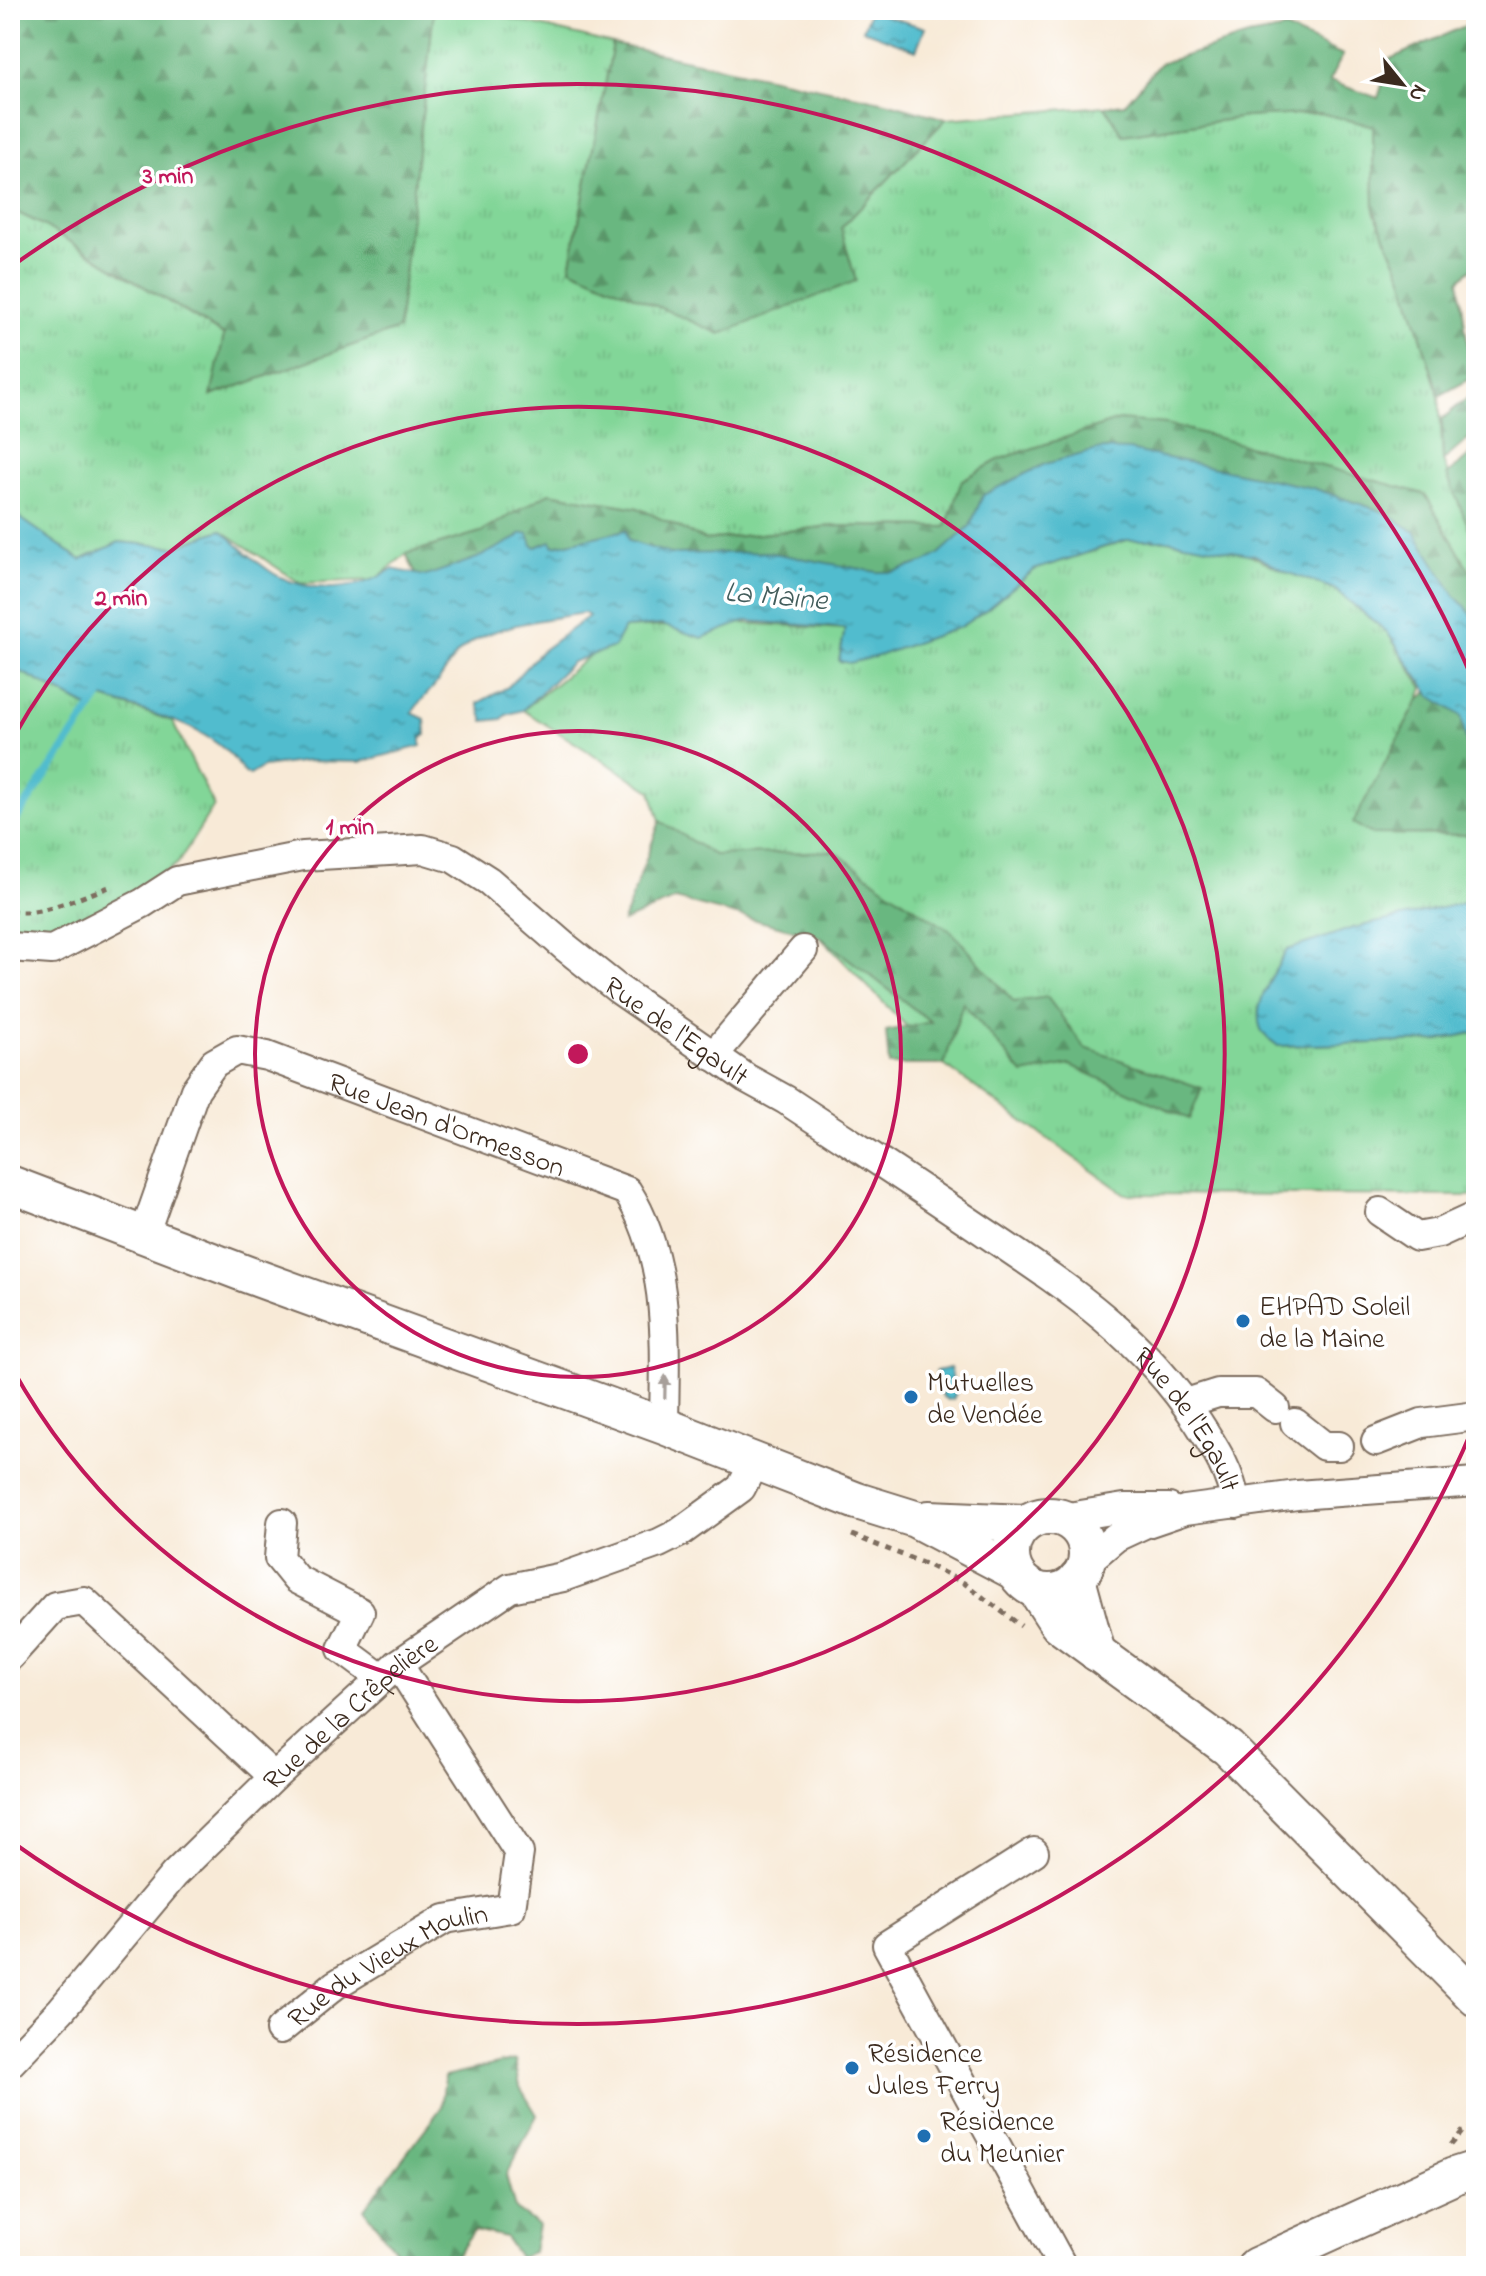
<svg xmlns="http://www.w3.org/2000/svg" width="1486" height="2276" viewBox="0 0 1486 2276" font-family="'Indie Flower',sans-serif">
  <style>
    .grass { fill: url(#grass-tufts); stroke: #5e805b; stroke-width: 2 }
    .forest { fill: url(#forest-firs); stroke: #52704f; stroke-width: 2 }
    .water { fill: url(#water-ripples); stroke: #467376; stroke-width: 2 }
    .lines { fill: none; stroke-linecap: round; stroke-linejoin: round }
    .stream { stroke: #51bcce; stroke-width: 8 }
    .minor-casing { stroke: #7d6d5f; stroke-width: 32 }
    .major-casing { stroke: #7d6d5f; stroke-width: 40 }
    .path { stroke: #7d6d5f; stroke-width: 5; stroke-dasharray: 6 6; stroke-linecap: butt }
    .minor { stroke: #fff; stroke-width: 28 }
    .major { stroke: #fff; stroke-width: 36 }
    .oneway { fill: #a79f9a }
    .ring { fill: none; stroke: #c2185b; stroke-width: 4 }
    .poi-dot { fill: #1f6fb2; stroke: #fff; stroke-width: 3 }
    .labels { text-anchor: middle; stroke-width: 7; stroke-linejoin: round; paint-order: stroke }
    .street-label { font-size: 28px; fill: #3b2a1e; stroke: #fff }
    .poi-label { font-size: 28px; fill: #3b2a1e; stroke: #fff; text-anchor: start }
    .water-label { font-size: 30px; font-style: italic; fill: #435d5c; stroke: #fff }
    .centre { fill: #c2185b; stroke: #fff; stroke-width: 4 }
    .ring-label { font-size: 24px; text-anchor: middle; font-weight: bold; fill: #c2185b; stroke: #fff; stroke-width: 7; stroke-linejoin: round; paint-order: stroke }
  </style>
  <defs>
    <pattern id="grass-tufts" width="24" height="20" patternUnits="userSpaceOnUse" patternTransform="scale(2)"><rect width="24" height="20" fill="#82d698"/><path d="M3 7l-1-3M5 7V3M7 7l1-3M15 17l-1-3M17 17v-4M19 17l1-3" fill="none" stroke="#71b883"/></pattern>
    <pattern id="forest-firs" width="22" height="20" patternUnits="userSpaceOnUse" patternTransform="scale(2)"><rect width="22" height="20" fill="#69b780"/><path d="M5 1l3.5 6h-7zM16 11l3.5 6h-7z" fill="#589568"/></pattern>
    <pattern id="water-ripples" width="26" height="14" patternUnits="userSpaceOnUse" patternTransform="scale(2)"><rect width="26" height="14" fill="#51bcce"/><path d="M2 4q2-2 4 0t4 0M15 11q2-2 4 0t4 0" fill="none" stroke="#4499a7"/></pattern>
  </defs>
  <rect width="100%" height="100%" fill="#fff"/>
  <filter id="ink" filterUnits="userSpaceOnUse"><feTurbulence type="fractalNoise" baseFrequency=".0125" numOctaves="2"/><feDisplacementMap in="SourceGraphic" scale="16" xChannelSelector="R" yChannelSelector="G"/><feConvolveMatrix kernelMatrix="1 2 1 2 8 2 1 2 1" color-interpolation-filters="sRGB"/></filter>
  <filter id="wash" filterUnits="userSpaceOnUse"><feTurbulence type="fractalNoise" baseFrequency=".006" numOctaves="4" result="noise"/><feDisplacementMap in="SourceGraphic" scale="32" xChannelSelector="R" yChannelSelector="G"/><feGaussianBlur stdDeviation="1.8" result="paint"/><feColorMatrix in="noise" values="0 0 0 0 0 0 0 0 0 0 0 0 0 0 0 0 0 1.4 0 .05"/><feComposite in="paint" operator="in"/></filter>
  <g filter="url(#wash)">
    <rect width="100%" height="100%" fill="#f8ead7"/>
    <g class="grass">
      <path d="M434 10H476L613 44 570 268 841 228 946 119 1105 106 1124 135 1246 117 1321 113 1373 126 1374 211 1403 277 1439 396 1443 461 1476 545V577L1469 570 1425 494 946 527 832 526 705 540 638 508 549 493 481 532 406 554 375 580 300 583 221 530 175 547 119 542 81 560 10 512V209L43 225 224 336 212 396 398 329Z"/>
      <path d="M1127 540H1167L1245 552 1286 572 1334 589 1387 632 1423 688 1373 834 1476 835V901L1287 950 1270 981 1259 1011 1278 1046 1437 1041 1476 1032V1196L1125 1194 944 1065 820 937 660 821 651 791 523 710 624 628 739 623 845 629 839 661 853 662 960 627 987 609 1034 570Z"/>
      <path d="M10 666 88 707 103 698 172 721 214 806 178 863 138 894 79 926 27 939 10 935Z"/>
    </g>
    <g class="forest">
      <path d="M10 10H434L398 329 211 396 224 335 43 225 10 209Z"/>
      <path d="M1250 10H1302L1300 15 1249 21Z"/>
      <path d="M1476 21V265L1459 280 1472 378 1439 396 1403 277 1374 211 1373 126 1320 113 1246 117 1123 135 1105 106 1125 104 1159 64 1248 36 1286 29 1343 55 1329 81 1378 98 1390 59Z"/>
      <path d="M613 44 886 102 946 119 841 228 856 281 720 334 570 268Z"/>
      <path d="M1476 391V432L1443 461 1442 419Z"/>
      <path d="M1119 420 1167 424 1425 494 1469 570 1476 577V644L1234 497 902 592 420 583 406 554 481 532 549 493 638 508 705 540 833 526 946 527 962 480 1000 459Z"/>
      <path d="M1476 450V545L1447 475Z"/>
      <path d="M1439 682 1476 731V835L1372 834 1353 823 1418 701Z"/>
      <path d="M660 821 714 855 834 851 892 893 952 932 1014 1002 1047 997 1085 1048 1202 1088 1189 1119 1070 1065 1023 1074 963 1003 944 1065H889L886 1031 931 1022 820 937 675 899 623 922Z"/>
      <path d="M515 2060 520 2087 537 2115 506 2175 515 2209 538 2225 533 2252 519 2257 505 2237 474 2230 449 2266H407L364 2209 441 2108 445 2076Z"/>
    </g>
    <g class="water">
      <path d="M870 11 925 28 916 50 863 30Z"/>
      <path d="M1101 449 1129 450 1313 488 1384 512 1415 532 1455 596 1476 619V759L1468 752 1461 716 1431 696 1387 632 1334 589 1286 572 1255 555 1167 540H1126L1034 570 987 609 960 627 878 656 850 663 839 661 845 629 842 628 746 621 702 638 662 625 624 628 614 647 572 662 523 710 506 715 502 719 484 721 478 703 508 687 540 652 589 616 584 613C547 619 485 625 458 653 451 660 446 671 440 679 431 691 420 700 412 713L425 719 426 735 421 737V746L360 762 308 761 263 767 250 775 244 773C217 726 151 714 103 698L88 707 10 666V511L81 560 119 542 175 547 221 530C238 544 261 568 280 577 317 594 359 591 392 569L426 576 477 558 517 538 520 534 528 533 532 545 536 547 551 541 554 546 626 530 629 541 671 554 767 552 877 572H893L925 562 939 554 970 526 983 495 1045 464Z"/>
      <path d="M1476 900V1032L1437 1041 1278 1046C1274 1042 1266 1038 1263 1033 1248 1009 1275 972 1287 950L1353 928Z"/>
      <path d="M950 1368 956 1393 953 1399 948 1400 943 1397 936 1371Z"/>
    </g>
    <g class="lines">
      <path class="stream" d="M10 828 100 696"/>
    </g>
  </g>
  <g filter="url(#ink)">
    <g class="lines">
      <g class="minor-casing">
        <g id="minor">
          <path id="s1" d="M10 947 52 950 143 903 177 881 303 856 423 849 453 858 489 881 564 946 618 989 746 1078 786 1100C843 1138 901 1175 958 1214 1050 1277 1135 1326 1198 1422 1216 1450 1230 1471 1236 1504"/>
          <path d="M713 1056 803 950"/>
          <path d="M1380 1212 1417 1237 1439 1233 1476 1216"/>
          <path id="s2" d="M144 1235 195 1090 214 1063 237 1050 267 1056 627 1191C671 1261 665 1346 664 1426"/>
          <path d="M1186 1403 1218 1393H1256L1275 1408"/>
          <path d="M1295 1423 1324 1446H1339"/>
          <path d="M1376 1441 1422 1423 1476 1416"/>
          <path d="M1062 1518 1124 1508H1169"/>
          <path d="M282 1523 279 1558 296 1579 360 1612 342 1649 381 1678"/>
          <path d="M1085 1563 1116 1537 1144 1524 1185 1510 1297 1495 1476 1482"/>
          <path d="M10 1656 55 1606 84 1601 274 1777"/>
          <path d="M1034 1852 887 1945 1062 2266"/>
          <path id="s3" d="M280 2030 335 1985 445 1919 511 1908 519 1853 398 1664"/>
          <path id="s4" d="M10 2063 61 2010 174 1875 274 1777 398 1664 510 1588 563 1577 659 1543 679 1533 741 1488 755 1461"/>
        </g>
      </g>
      <g class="major-casing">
        <g id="major">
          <path d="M10 1184 246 1274 664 1426 857 1501 915 1519 1014 1571"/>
          <circle cx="1049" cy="1554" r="38"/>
          <path d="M929 1519 1026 1523"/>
          <path d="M1077 1579 1097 1653"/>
          <path d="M1036 1590 1058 1624 1228 1748 1476 1998"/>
          <path d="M1256 2266 1454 2176 1476 2169"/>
        </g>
      </g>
      <g class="path">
        <path d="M10 910C32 919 86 895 109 887"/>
        <path d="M852 1535 930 1566 964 1583 1021 1626"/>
        <path d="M1451 2145 1462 2132 1476 2127"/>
      </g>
      <use href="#minor" class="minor"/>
      <use href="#major" class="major"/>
    </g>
    <defs><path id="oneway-solid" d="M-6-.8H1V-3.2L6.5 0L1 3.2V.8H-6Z" transform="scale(2)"/></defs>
    <use class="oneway" href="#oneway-solid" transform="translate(665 1387) rotate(-89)"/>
  </g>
  <g class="ring">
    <circle cx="578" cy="1054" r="323"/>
    <path d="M12 740A647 647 0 1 1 12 1368"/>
    <path d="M1474 1425A970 970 0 0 1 15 1844M15 264A970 970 0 0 1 1474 683"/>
  </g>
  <g class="poi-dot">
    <circle cx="1243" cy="1321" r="8"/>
    <circle cx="911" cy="1397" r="8"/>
    <circle cx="852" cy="2068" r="8"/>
    <circle cx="924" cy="2136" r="8"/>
  </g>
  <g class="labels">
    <g class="street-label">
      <text dy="10" stroke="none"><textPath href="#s1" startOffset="748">Rue de l'Egault</textPath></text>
      <text dy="10" stroke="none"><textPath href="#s2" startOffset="436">Rue Jean d'Ormesson</textPath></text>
      <text dy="10" stroke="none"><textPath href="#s1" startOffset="1396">Rue de l'Egault</textPath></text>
      <text dy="10" stroke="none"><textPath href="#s4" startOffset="490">Rue de la Crêpelière</textPath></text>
      <text dy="10" stroke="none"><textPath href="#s3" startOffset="128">Rue du Vieux Moulin</textPath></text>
    </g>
    <g class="poi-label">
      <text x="1259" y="1315">EHPAD Soleil<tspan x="1259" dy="32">de la Maine</tspan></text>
      <text x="927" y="1391">Mutuelles<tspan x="927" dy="32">de Vendée</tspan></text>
      <text x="868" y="2062">Résidence<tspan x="868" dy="32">Jules Ferry</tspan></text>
      <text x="940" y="2130">Résidence<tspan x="940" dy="32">du Meunier</tspan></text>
    </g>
    <g class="water-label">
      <text transform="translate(776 595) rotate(5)" y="10">La Maine</text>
    </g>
  </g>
  <circle cx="578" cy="1054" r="12" class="centre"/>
  <g class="ring-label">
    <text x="168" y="183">3 min</text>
    <text x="121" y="605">2 min</text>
    <text x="350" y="834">1 min</text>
  </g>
  <rect width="1486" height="2276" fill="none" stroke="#fff" stroke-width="40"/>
  <g transform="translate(1402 84) rotate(120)" stroke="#ffffff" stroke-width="6" paint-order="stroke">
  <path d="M0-6L14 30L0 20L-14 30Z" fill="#3b2a1e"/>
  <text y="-12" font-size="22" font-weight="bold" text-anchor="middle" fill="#3b2a1e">N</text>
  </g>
</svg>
